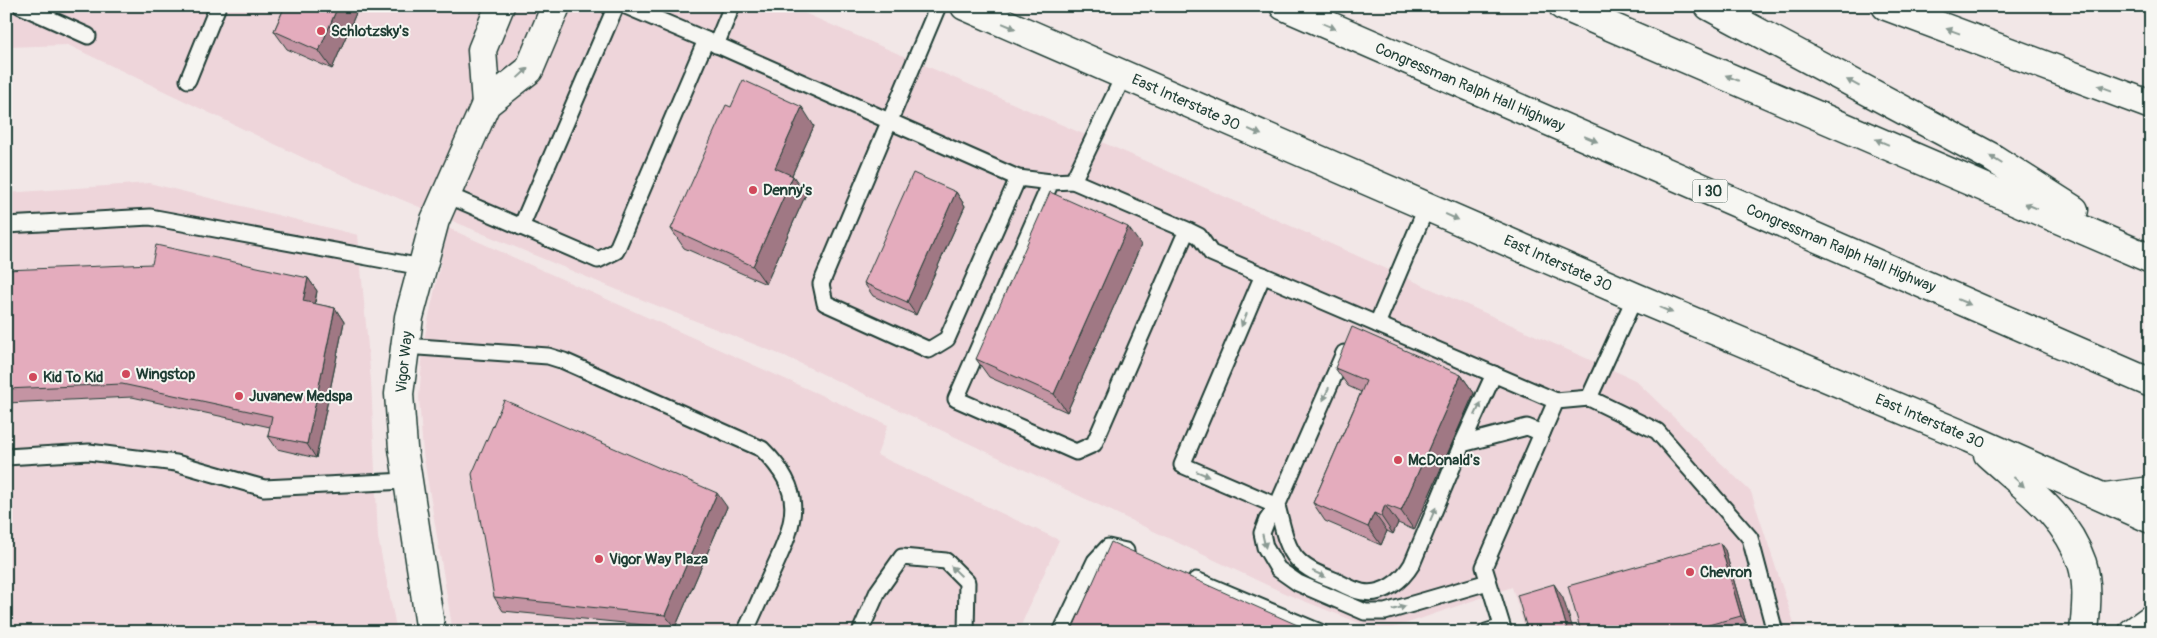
<svg xmlns="http://www.w3.org/2000/svg" width="2157" height="638" viewBox="0 0 2157 638" font-family="Pangolin,sans-serif">
  <style>
    .built { fill: #eed5da }
    .lines { fill: none; stroke-linecap: round; stroke-linejoin: round }
    .service-casing { stroke: #1f3d34; stroke-width: 19 }
    .minor-casing { stroke: #1f3d34; stroke-width: 31 }
    .secondary-casing { stroke: #1f3d34; stroke-width: 31 }
    .motorway-casing { stroke: #1f3d34; stroke-width: 31 }
    .service { stroke: #f6f6f2; stroke-width: 15 }
    .minor { stroke: #f6f6f2; stroke-width: 28 }
    .secondary { stroke: #f6f6f2; stroke-width: 28 }
    .motorway { stroke: #f6f6f2; stroke-width: 28 }
    .wall { fill: #c494a3; stroke: #1f3d34 }
    .shaded-wall { fill: #a07884; stroke: #1f3d34 }
    .building { fill: #e4acbd; stroke: #1f3d34 }
    .oneway { fill: #8a9a93 }
    .poi-dot { fill: #d1495b; stroke: #f6f6f2; stroke-width: 2 }
    .labels { text-anchor: middle; stroke-width: 4; stroke-linejoin: round; paint-order: stroke }
    .shield { fill: #f6f6f2; stroke: #60746d; stroke-width: 1 }
    .shield-label { font-size: 14px; font-weight: bold; fill: #1f3d34 }
    .poi-label { font-size: 15px; font-weight: bold; fill: #1f3d34; stroke: #f6f6f2; text-anchor: start }
    .street-label { font-size: 15px; fill: #1f3d34; stroke: #f6f6f2 }
  </style>
  <rect width="100%" height="100%" fill="#f2e7e7"/>
  <filter id="ink" filterUnits="userSpaceOnUse"><feTurbulence type="fractalNoise" baseFrequency=".02" numOctaves="2"/><feDisplacementMap in="SourceGraphic" scale="10" xChannelSelector="R" yChannelSelector="G"/><feConvolveMatrix kernelMatrix="1 2 1 2 8 2 1 2 1" color-interpolation-filters="sRGB"/></filter>
  <g filter="url(#ink)">
    <g class="built">
      <path d="M6 6H788L1134 156 1635 380 1751 492 1797 632H1526L1512 587 1382 632 1284 593 789 358 620 291 312 162 68 45 6 47Z"/>
      <path d="M149 183 358 235 371 381 378 538 397 632H6V193Z"/>
      <path d="M448 228 888 425 877 455 1059 540 1018 632H453L423 453 419 397 424 340Z"/>
    </g>
    <g class="lines">
      <g class="service-casing">
        <g id="service">
          <path d="M21 6 88 36"/>
          <path d="M626 6 706 40"/>
          <path d="M938 6 821 284 825 303 929 350 947 339 1018 178"/>
          <path d="M716 45 732 6"/>
          <path d="M188 80 218 6"/>
          <path d="M1073 181 1124 75"/>
          <path d="M445 194 598 260 616 251 706 40 1018 178 1051 182"/>
          <path d="M6 225 150 217 422 267"/>
          <path d="M521 227 616 6"/>
          <path d="M1187 230 1094 444 1076 452 956 399 1051 182 1073 181 1187 230 1199 236 1211 253 1556 401"/>
          <path d="M1263 275 1182 465 1277 506C1282 523 1285 546 1297 559 1307 570 1321 575 1334 580 1342 584 1352 590 1362 592 1383 596 1402 581 1412 564L1462 444 1527 427 1542 433"/>
          <path d="M1635 297 1589 398 1657 431 1750 538 1775 632"/>
          <path d="M1377 324 1427 206"/>
          <path d="M404 346 548 356 564 361 762 449C805 492 797 518 774 568 764 589 755 611 745 632"/>
          <path d="M1344 353 1277 506 1267 520 1262 533 1265 547 1278 569 1298 583 1365 612H1385L1488 582"/>
          <path d="M1462 444 1494 374"/>
          <path d="M6 457 89 452 176 463 264 488 406 481"/>
          <path d="M1196 580 1320 632"/>
          <path d="M860 632 878 591 902 557 946 561 967 582 966 632"/>
          <path d="M1061 632 1095 561 1108 547 1126 551"/>
          <path d="M1486 632 1502 627"/>
          <path d="M1504 632 1484 567 1556 401 1589 398"/>
        </g>
      </g>
      <g class="minor-casing">
        <g id="minor">
          <path d="M486 104 482 50 500 6"/>
          <path d="M431 632 403 448 399 394 409 317 435 220 486 104 529 70 556 6"/>
        </g>
      </g>
      <g class="secondary-casing">
        <g id="secondary">
          <path d="M965 6 1635 297 1970 438 2151 519"/>
          <path d="M1886 6 2151 105"/>
          <path d="M1988 454C2023 486 2066 515 2082 563 2089 585 2086 609 2084 632"/>
          <path d="M2105 497 2151 491"/>
          <path d="M2133 632 2151 619"/>
        </g>
      </g>
      <g class="motorway-casing">
        <g id="motorway">
          <path d="M1284 6 2151 383"/>
          <path d="M1563 6 2151 259"/>
          <path d="M1709 6 1991 157 2074 210"/>
        </g>
      </g>
      <use href="#service" class="service"/>
      <use href="#minor" class="minor"/>
      <use href="#secondary" class="secondary"/>
      <use href="#motorway" class="motorway"/>
    </g>
    <g class="wall">
      <path d="M285 6H359L332 69 287 49 274 31Z"/>
      <path d="M731 107 814 126 792 175 806 194 766 284 684 248 671 229Z"/>
      <path d="M956 192 965 206 916 315 873 296 864 283Z"/>
      <path d="M1141 245 1067 412 989 377 976 359Z"/>
      <path d="M6 270 308 278 317 291 315 304 335 308 344 322 316 458 277 449 268 436 270 427 132 397 6 403Z"/>
      <path d="M1335 368 1461 375 1474 393 1414 530 1398 523 1393 534 1387 531 1381 545 1325 521 1313 503 1361 392 1348 386Z"/>
      <path d="M727 507 675 628 503 611 494 597Z"/>
      <path d="M1725 550 1746 623 1714 632H1581Z"/>
    </g>
    <g class="shaded-wall">
      <path d="M338 6H359L332 69 319 51Z"/>
      <path d="M802 107 814 126 787 186 775 168Z"/>
      <path d="M793 176 806 194 766 284 753 266Z"/>
      <path d="M956 192 965 206 916 315 907 302Z"/>
      <path d="M1128 227 1141 245 1067 412 1054 394Z"/>
      <path d="M308 278 317 291 312 315 303 301Z"/>
      <path d="M335 308 344 322 316 458 307 444Z"/>
      <path d="M1461 375 1474 393 1414 530 1401 511Z"/>
      <path d="M717 493 727 507 675 628 665 615Z"/>
      <path d="M1385 505 1398 523 1393 534 1381 516Z"/>
      <path d="M1374 513 1387 531 1381 545 1368 527Z"/>
      <path d="M1720 543 1725 550 1746 623 1741 616Z"/>
      <path d="M1554 584 1563 598 1574 632H1568Z"/>
    </g>
    <g class="building">
      <path d="M285 6H338L319 51 274 31Z"/>
      <path d="M743 80 802 107 775 168 793 176 753 266 671 229 726 105 731 107Z"/>
      <path d="M913 173 956 192 907 302 864 283Z"/>
      <path d="M1050 192 1128 227 1054 394 976 359Z"/>
      <path d="M156 245 308 278 303 301 335 308 307 444 268 436 272 416 122 384 6 389V270L152 264Z"/>
      <path d="M1352 327 1461 375 1401 511 1385 505 1381 516 1374 513 1368 527 1313 503 1366 381 1335 368Z"/>
      <path d="M504 400 717 493 665 615 494 597 472 474Z"/>
      <path d="M1111 542 1313 632H1071Z"/>
      <path d="M1720 543 1741 616 1683 632H1581L1568 586Z"/>
      <path d="M1554 584 1568 632H1528L1517 595Z"/>
    </g>
    <defs><path id="oneway-solid" d="M-6-.8H1V-3.2L6.5 0L1 3.2V.8H-6Z" transform="scale(1.25)"/></defs>
    <g class="oneway">
      <use href="#oneway-solid" transform="translate(1009 26) rotate(23)"/>
      <use href="#oneway-solid" transform="translate(1329 26) rotate(23)"/>
      <use href="#oneway-solid" transform="translate(1953 31) rotate(-160)"/>
      <use href="#oneway-solid" transform="translate(523 73) rotate(-43)"/>
      <use href="#oneway-solid" transform="translate(1732 78) rotate(-157)"/>
      <use href="#oneway-solid" transform="translate(1853 83) rotate(-152)"/>
      <use href="#oneway-solid" transform="translate(2105 88) rotate(-160)"/>
      <use href="#oneway-solid" transform="translate(1255 132) rotate(24)"/>
      <use href="#oneway-solid" transform="translate(1591 139) rotate(23)"/>
      <use href="#oneway-solid" transform="translate(1882 142) rotate(-157)"/>
      <use href="#oneway-solid" transform="translate(1996 160) rotate(-148)"/>
      <use href="#oneway-solid" transform="translate(2031 206) rotate(-157)"/>
      <use href="#oneway-solid" transform="translate(1452 217) rotate(24)"/>
      <use href="#oneway-solid" transform="translate(1964 302) rotate(23)"/>
      <use href="#oneway-solid" transform="translate(1666 310) rotate(23)"/>
      <use href="#oneway-solid" transform="translate(1244 320) rotate(113)"/>
      <use href="#oneway-solid" transform="translate(1326 394) rotate(114)"/>
      <use href="#oneway-solid" transform="translate(1478 409) rotate(-65)"/>
      <use href="#oneway-solid" transform="translate(1203 474) rotate(23)"/>
      <use href="#oneway-solid" transform="translate(2019 482) rotate(42)"/>
      <use href="#oneway-solid" transform="translate(1433 514) rotate(-67)"/>
      <use href="#oneway-solid" transform="translate(1264 541) rotate(77)"/>
      <use href="#oneway-solid" transform="translate(956 571) rotate(-136)"/>
      <use href="#oneway-solid" transform="translate(1319 574) rotate(25)"/>
      <use href="#oneway-solid" transform="translate(1399 608) rotate(-16)"/>
    </g>
  </g>
  <g class="poi-dot">
    <circle cx="321" cy="31" r="5"/>
    <circle cx="753" cy="190" r="5"/>
    <circle cx="126" cy="374" r="5"/>
    <circle cx="33" cy="377" r="5"/>
    <circle cx="239" cy="396" r="5"/>
    <circle cx="1398" cy="460" r="5"/>
    <circle cx="599" cy="559" r="5"/>
    <circle cx="1690" cy="572" r="5"/>
  </g>
  <g class="labels">
    <rect class="shield" x="1692.5" y="179.5" width="35" height="23" rx="4"/>
    <g class="shield-label">
      <text x="1710" y="196">I 30</text>
    </g>
    <g class="poi-label">
      <text x="331" y="36">Schlotzsky's</text>
      <text x="763" y="195">Denny's</text>
      <text x="136" y="379">Wingstop</text>
      <text x="43" y="382">Kid To Kid</text>
      <text x="249" y="401">Juvanew Medspa</text>
      <text x="1408" y="465">McDonald's</text>
      <text x="609" y="564">Vigor Way Plaza</text>
      <text x="1700" y="577">Chevron</text>
    </g>
    <g class="street-label">
      <text transform="translate(1470 87) rotate(23)" y="5">Congressman Ralph Hall Highway</text>
      <text transform="translate(1186 102) rotate(24)" y="5">East Interstate 30</text>
      <text transform="translate(1841 248) rotate(23)" y="5">Congressman Ralph Hall Highway</text>
      <text transform="translate(1558 263) rotate(24)" y="5">East Interstate 30</text>
      <text transform="translate(404 362) rotate(-84)" y="5">Vigor Way</text>
      <text transform="translate(1930 421) rotate(23)" y="5">East Interstate 30</text>
    </g>
  </g>
  <rect width="2157" height="638" fill="none" stroke="#f6f6f2" stroke-width="25"/>
  <rect x="12" y="12" width="2132" height="613" fill="none" stroke="#1f3d34" stroke-width="2" filter="url(#ink)"/>
</svg>
